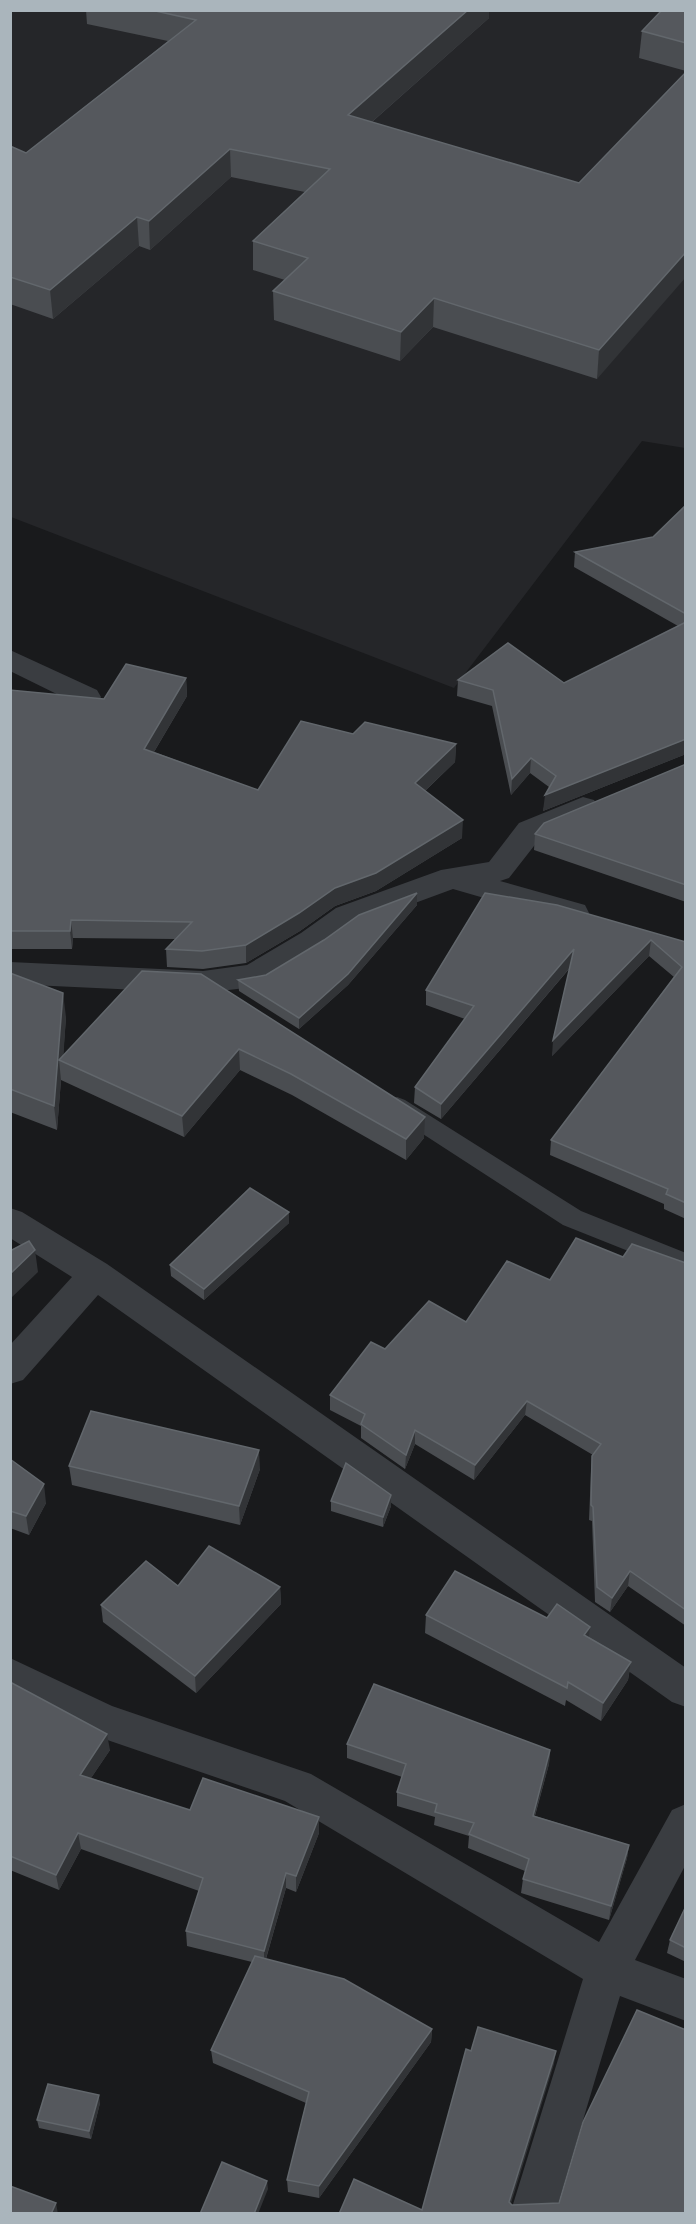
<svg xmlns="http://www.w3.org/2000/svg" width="696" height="2224" viewBox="0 0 696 2224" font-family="Inter,sans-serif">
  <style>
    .built { fill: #252629 }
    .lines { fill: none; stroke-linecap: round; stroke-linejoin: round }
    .service { fill: #3a3d41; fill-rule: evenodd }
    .minor { fill: #3a3d41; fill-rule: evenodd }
    .wall { fill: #4a4d51 }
    .shaded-wall { fill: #323437 }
    .building { fill: #55585d; stroke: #62676c; stroke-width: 1.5 }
  </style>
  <rect width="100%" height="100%" fill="#191a1c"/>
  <path class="built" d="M10 11H685V448L642 441 454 688 11 517Z"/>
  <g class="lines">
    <path class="service" d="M397 1097 405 1100 581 1211 686 1253V1274L563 1225 389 1112 385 1106 389 1100Z"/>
    <g class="minor">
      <path d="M10 650 97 690 101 697 97 704 87 706 77 704 10 671Z"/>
      <path d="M583 797 594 800 598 807 594 814 541 837 509 878 500 881 585 905 589 913 585 921 574 924 453 889 358 924 323 949 265 984 254 987 203 993 10 984V962L203 971 247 965 301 933 336 908 441 870 489 862 519 823Z"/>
      <path d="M10 1208 22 1212 107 1264 686 1668V1707L672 1702 98 1295 23 1380 10 1384V1345L72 1277 10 1238Z"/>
      <path d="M10 1658 112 1706 311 1774 599 1942 672 1810 686 1804V1864L635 1960 686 1979V2021L620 1996 555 2214H510L583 1979 285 1801 87 1733 10 1694Z"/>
    </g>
  </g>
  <g class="wall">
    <path d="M86 10H489V18L372 122 579 183 686 72 597 379 433 327 400 361 274 320 273 291 285 280 253 270V241L305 192 231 177 150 250 139 246 53 319 10 304V146L26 153 168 41 87 24Z"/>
    <path d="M686 10V71L639 58 642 31Z"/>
    <path d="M686 505V754L543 811 549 787 530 773 511 795 492 706 457 696 458 680 564 683 678 626 574 567 575 552 653 537Z"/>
    <path d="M186 678 187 696 154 752 258 790 353 734 456 744 455 762 425 791 462 838 376 891 335 906 300 931 246 963 203 969 167 967 166 949 175 939 73 938 72 949H10V690L104 699Z"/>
    <path d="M686 764V902L534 850 535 834Z"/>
    <path d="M417 893V905L348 985 299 1029 239 991 238 980 266 975Z"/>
    <path d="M485 893 686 942V1219L664 1209V1204L550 1155 551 1140 674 977 649 956 552 1056 570 968 441 1119 414 1103 415 1087 465 1019 426 1005V990Z"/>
    <path d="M142 971 424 1138 406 1160 292 1095 240 1070 184 1137 61 1080 57 1130 10 1112V973L66 1017 63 1056Z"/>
    <path d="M289 1212V1223L204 1300 171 1276 170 1265Z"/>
    <path d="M623 1257 686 1263V1626L628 1586 610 1612 595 1602 592 1521 589 1520 591 1471 593 1455 525 1415 474 1480 415 1444 405 1469 361 1438V1426L330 1410V1395L385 1349 466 1322 550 1280Z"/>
    <path d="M10 1459 46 1503 29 1535 10 1528Z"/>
    <path d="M69 1466 260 1469 240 1525 72 1485Z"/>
    <path d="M331 1501 391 1506 383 1527 331 1511Z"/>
    <path d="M178 1586 280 1587 281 1604 196 1693 103 1622 101 1605Z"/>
    <path d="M426 1615 547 1618 589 1637 631 1662 628 1680 601 1721 566 1700 565 1706 425 1633Z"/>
    <path d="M10 1682 110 1750 91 1778 190 1810 319 1817V1833L296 1892 286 1888 266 1959 432 2029 431 2042 319 2198 288 2192 287 2180 306 2103 213 2063 211 2050 252 1962 187 1946 186 1931 199 1891 81 1849 59 1890 10 1870Z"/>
    <path d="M347 1744 550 1750 549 1764 535 1816 629 1845 627 1858 609 1920 521 1893 523 1879 525 1871 468 1848 469 1836 434 1825 435 1817 397 1806V1792L402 1777 347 1758Z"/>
    <path d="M686 1906V1962L667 1953 670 1940Z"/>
    <path d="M100 2103 91 2139 39 2128 37 2120Z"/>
  </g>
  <g class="shaded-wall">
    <path d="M468 10H489V18L348 143V115Z"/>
    <path d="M230 149 231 177 150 250 149 221Z"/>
    <path d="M137 217 139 246 53 319 50 290Z"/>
    <path d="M686 252V277L597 379 599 350Z"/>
    <path d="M434 298 433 327 400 361 401 332Z"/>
    <path d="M186 678 187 696 145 767 144 749Z"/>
    <path d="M686 739V754L543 811 545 795Z"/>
    <path d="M456 744 455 762 414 801 415 783Z"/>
    <path d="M531 758 530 773 511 795 512 779Z"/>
    <path d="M463 820 462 838 376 891 335 906 300 931 246 963V945L335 888Z"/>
    <path d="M417 893V905L348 985 299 1029V1018Z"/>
    <path d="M71 920 73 938 72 949 70 931Z"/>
    <path d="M651 940 649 956 552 1056 553 1040Z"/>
    <path d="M574 949 573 964 441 1119V1104Z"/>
    <path d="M63 993 66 1017 63 1062 59 1060 61 1080 57 1130 54 1106Z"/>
    <path d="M239 1049 240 1070 184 1137 182 1116Z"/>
    <path d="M425 1117 424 1138 406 1160V1139Z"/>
    <path d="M289 1212V1223L204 1300V1289Z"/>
    <path d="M35 1250 38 1272 10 1299V1274Z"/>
    <path d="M527 1401 525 1415 474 1480 475 1465Z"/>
    <path d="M415 1430V1444L405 1469 406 1455Z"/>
    <path d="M259 1450 260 1469 240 1525 239 1506Z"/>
    <path d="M44 1484 46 1503 29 1535 26 1516Z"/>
    <path d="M391 1495V1506L383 1527V1517Z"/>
    <path d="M630 1571 628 1586 610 1612 612 1598Z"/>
    <path d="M280 1587 281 1604 196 1693 195 1676Z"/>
    <path d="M590 1627 588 1645 584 1635Z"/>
    <path d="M631 1662 628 1680 601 1721 603 1703Z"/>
    <path d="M107 1734 110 1750 83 1790 80 1775Z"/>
    <path d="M550 1750 549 1764 531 1829 533 1816Z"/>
    <path d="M319 1817V1833L296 1892V1876Z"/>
    <path d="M78 1833 81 1849 59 1890 56 1875Z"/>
    <path d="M629 1845 627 1858 609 1920 611 1906Z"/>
    <path d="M286 1873V1888L264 1965V1951Z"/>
    <path d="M432 2029 431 2042 319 2198V2186Z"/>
    <path d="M556 2051 554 2064 508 2213 509 2202Z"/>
    <path d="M99 2095 100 2103 91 2139 89 2131Z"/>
    <path d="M267 2181 268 2189 258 2214H254Z"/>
    <path d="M56 2203 58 2214H51Z"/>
  </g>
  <g class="building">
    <path d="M151 10H468L348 115 579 183 686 72V252L599 350 434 298 401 332 273 291 308 258 253 241 330 169 230 149 149 221 137 217 50 290 10 277V146L26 153 196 20Z"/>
    <path d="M662 10H686V43L642 31Z"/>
    <path d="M686 505V614L575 552 653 537Z"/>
    <path d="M686 622V739L545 795 556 776 531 758 512 779 493 690 458 680 508 643 564 683Z"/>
    <path d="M126 664 186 678 144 749 258 790 301 721 353 734 365 722 456 744 415 783 463 820 376 873 335 888 299 913 246 945 202 951 166 949 192 922 71 920 70 931H10V690L104 699Z"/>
    <path d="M686 764V885L535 834 544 823Z"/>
    <path d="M417 893 348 974 299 1018 238 980 266 975 324 940 359 915Z"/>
    <path d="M485 893 557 905 686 942V1203L666 1194 668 1189 551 1140 682 967 651 940 553 1040 574 949 441 1104 415 1087 474 1006 426 990Z"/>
    <path d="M142 971 201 974 425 1117 406 1139 291 1074 239 1049 182 1116 59 1060Z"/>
    <path d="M10 973 63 993 54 1106 10 1089Z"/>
    <path d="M250 1188 289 1212 204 1289 170 1265Z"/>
    <path d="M576 1238 623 1257 632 1244 686 1263V1610L630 1571 612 1598 597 1587 593 1507 591 1505 592 1456 601 1444 527 1401 475 1465 415 1430 406 1455 361 1424 365 1414 330 1395 371 1342 385 1349 429 1301 466 1322 507 1261 550 1280Z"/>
    <path d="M29 1241 35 1250 10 1274V1251Z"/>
    <path d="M91 1411 259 1450 239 1506 69 1466Z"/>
    <path d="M10 1459 44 1484 26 1516 10 1511Z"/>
    <path d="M346 1463 391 1495 383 1517 331 1501Z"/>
    <path d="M209 1546 280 1587 195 1676 101 1605 146 1561 178 1586Z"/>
    <path d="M455 1571 547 1618 557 1604 590 1627 584 1635 631 1662 603 1703 568 1682 567 1688 426 1615Z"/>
    <path d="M10 1682 107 1734 80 1775 190 1810 203 1778 319 1817 296 1876 286 1873 264 1951 186 1931 203 1878 78 1833 56 1875 10 1856Z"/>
    <path d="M374 1684 550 1750 533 1816 629 1845 611 1906 523 1879 529 1859 469 1834 474 1823 435 1812 437 1804 397 1792 406 1764 347 1744Z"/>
    <path d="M686 1906V1948L670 1940Z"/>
    <path d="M255 1956 344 1979 432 2029 319 2186 287 2180 309 2092 211 2050Z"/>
    <path d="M637 2010 686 2030V2214H339L354 2179 422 2210 466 2049 471 2051 478 2027 556 2051 509 2202 512 2205 559 2203 583 2122Z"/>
    <path d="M48 2084 99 2095 89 2131 37 2120Z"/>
    <path d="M222 2162 267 2181 254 2214H200Z"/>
    <path d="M10 2186 56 2203 51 2214H10Z"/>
  </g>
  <rect width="696" height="2224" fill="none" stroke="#aab5bc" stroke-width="24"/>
</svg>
